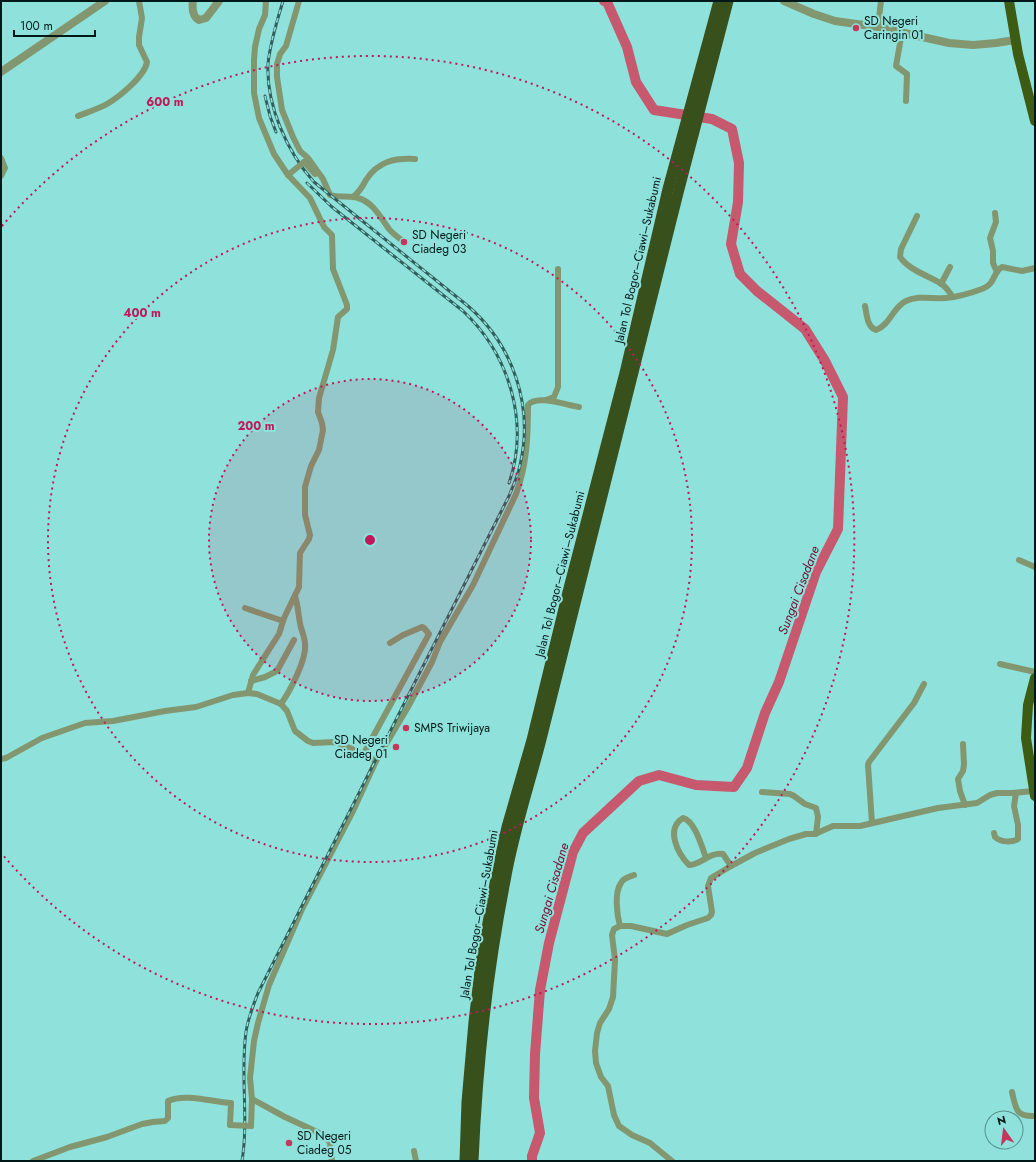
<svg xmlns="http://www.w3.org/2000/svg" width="1036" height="1162" viewBox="0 0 1036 1162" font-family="Jost,sans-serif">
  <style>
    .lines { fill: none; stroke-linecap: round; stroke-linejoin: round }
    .river { stroke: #c6596e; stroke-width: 10 }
    .minor { stroke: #82976f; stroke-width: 6 }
    .tertiary { stroke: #82976f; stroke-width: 8 }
    .trunk { stroke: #3e5b14; stroke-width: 10 }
    .motorway { stroke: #38501b; stroke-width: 11 }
    .rail-casing { stroke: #325e5b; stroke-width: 3 }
    .rail { stroke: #8fe1db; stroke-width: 1.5; stroke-dasharray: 4.5; stroke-linecap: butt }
    .minor-bridge { stroke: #82976f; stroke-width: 6 }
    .ring { fill: none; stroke: #c2185b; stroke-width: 2; stroke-dasharray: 2 4 }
    .poi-dot { fill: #c5365b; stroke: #8fe1db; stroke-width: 1.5 }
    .labels { text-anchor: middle; stroke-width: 4; stroke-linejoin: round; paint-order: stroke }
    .poi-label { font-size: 12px; fill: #001817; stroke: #8fe1db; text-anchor: start }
    .street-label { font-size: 12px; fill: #001817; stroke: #8fe1db }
    .water-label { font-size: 13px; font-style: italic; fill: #72082c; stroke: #8fe1db }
    .centre { fill: #c2185b; stroke: #8fe1db; stroke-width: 2 }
    .ring-label { font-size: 12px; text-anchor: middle; font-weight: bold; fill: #c2185b; stroke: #8fe1db; stroke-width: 4; stroke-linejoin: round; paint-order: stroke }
  </style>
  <rect width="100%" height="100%" fill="#8fe1db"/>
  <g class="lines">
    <path class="river" d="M532 1161V1156L540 1133 534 1098 535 1054 540 990 549 943 573 852 583 833 639 781 659 775 696 785 734 787 747 768 765 713 779 682 816 572 838 529 843 397 825 361 805 329 757 291 740 274 731 244 738 202 739 163 732 129 712 119 654 110 636 82 627 47 607 2 604 1"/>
    <g class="minor">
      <path d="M299 1 286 46 280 54 277 64V77L282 110 293 137 300 151 308 158 323 179 330 195C339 198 349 195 358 198 373 202 381 218 389 229 393 234 399 238 404 242"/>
      <path d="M878 27 881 1"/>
      <path d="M902 32 896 66 907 74 906 101"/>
      <path d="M78 116C88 112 98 109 107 104 119 97 145 76 147 62L139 45V37L142 18 139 1"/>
      <path d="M1 158 5 168 1 176"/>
      <path d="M304 162 315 174"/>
      <path d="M353 197C360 192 362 187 366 180 378 161 395 158 415 159"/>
      <path d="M995 213 996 222 990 238 993 251V263L997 272"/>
      <path d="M917 216 901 249 900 257C909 270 927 275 940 283 946 286 949 292 953 297"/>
      <path d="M941 284 950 267"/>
      <path d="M865 306C867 315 867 327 876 330 890 325 893 307 906 301 918 295 933 299 946 298 958 297 971 293 982 289 996 284 992 273 1002 267L1022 271 1035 268"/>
      <path d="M546 400 554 397 558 387V269"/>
      <path d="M1019 560 1035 567"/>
      <path d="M245 608 283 621"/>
      <path d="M1000 664 1035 672"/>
      <path d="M251 681 265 677 277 671 294 640"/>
      <path d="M248 693 253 675 279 634 284 618 299 587 300 553 309 539 310 535 305 515V487L311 466 319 450 323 430 322 423 318 412 319 398 333 350 338 317 347 309V305L333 269 332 235 324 227 310 198 288 175 274 154 259 118 254 93V60L255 47 259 29 265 15 266 1"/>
      <path d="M281 704C290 691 307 659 305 644 305 637 301 630 300 623 298 613 298 605 295 596"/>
      <path d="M963 744 964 764 963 771 958 779 960 791 965 805"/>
      <path d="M363 755 429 634 424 628 422 627 403 635 390 643"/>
      <path d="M1 759 6 758 42 738 85 723 113 721 165 711 196 707 233 695 248 693 257 694 281 704 287 711 295 731 308 741 313 743 335 742 350 748 376 761 353 811 302 909 269 985 258 1023 254 1041 250 1078 252 1099 285 1117 326 1136 330 1143 332 1161"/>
      <path d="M376 761 408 707 432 662 440 642 473 585 516 494C527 465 528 436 528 405 536 394 566 405 579 407"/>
      <path d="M762 792 790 794 794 796 805 804 816 808 818 817 816 834"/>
      <path d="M872 823 868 765 869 762 914 703 924 684"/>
      <path d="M994 833 995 837C1000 842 1011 843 1018 839V825L1014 806 1016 793"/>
      <path d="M706 858C702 847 695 821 683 818 665 829 678 854 689 865 701 865 709 852 723 854L731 866"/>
      <path d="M620 926C617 915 614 893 621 883 623 878 629 877 634 875"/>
      <path d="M1012 1092C1016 1108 1015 1117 1035 1116"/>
      <path d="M251 1126 252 1099"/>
      <path d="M414 1151 416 1161"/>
      <path d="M33 1161 70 1147 107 1137 142 1124 153 1122 165 1121 168 1118V1101C185 1093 212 1102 231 1103L230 1125"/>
      <path d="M672 1161 650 1143 632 1135 619 1126 614 1115 608 1086 601 1077 596 1063 595 1051 597 1033 600 1023 609 1009 613 997 615 960 612 935 614 929 620 926H631L667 934 687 925 708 918 711 915 712 912 708 886 711 878 731 866 755 853 789 839 806 834H815L833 826H860L938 808 977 803 990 795 997 793H1012L1034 791"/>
    </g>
    <g class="tertiary">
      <path d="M193 1C192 8 192 16 199 20L206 18 219 1"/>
      <path d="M784 1 814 14 835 21 878 27 949 43 973 45 996 43 1015 40"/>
      <path d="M1 72 105 1"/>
    </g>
    <g class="trunk">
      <path d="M1009 1 1018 54 1035 121"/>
      <path d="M1035 678 1028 705 1026 738 1035 796"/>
    </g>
    <g class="motorway">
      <path d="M465 1161 467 1102 474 1022 481 962 496 878 507 827 532 740 568 592 625 373 668 189 719 1"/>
      <path d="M473 1161C477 1067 487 973 505 881 513 834 528 789 540 743L678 193 728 1"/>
    </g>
    <g class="rail-casing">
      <g id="rail">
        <path d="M265 96 270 116 276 132"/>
        <path d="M307 183 332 207 463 311C509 354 530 422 509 483"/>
        <path d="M242 1161C249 1118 240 1074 246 1032 248 1018 253 1006 258 993L509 496C513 486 518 476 520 465 534 406 513 345 468 306L314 182C287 152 266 105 268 64 270 43 277 21 283 1"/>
      </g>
    </g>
    <use href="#rail" class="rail"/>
    <g class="minor-bridge">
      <path d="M288 175 304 162"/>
      <path d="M230 1125 251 1126"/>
    </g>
  </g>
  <circle cx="370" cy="540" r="161" fill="#c2185b" fill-opacity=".12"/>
  <g class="ring">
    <circle cx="370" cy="540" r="161"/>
    <circle cx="370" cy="540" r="322"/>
    <path d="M2 226A484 484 0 1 1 2 854"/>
  </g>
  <g class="poi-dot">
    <circle cx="856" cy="28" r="4"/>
    <circle cx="404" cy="242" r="4"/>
    <circle cx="406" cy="728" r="4"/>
    <circle cx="396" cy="747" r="4"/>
    <circle cx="289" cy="1143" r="4"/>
  </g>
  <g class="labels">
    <g class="poi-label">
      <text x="864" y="25">SD Negeri<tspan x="864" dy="14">Caringin 01</tspan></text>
      <text x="412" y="239">SD Negeri<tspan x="412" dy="14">Ciadeg 03</tspan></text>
      <text x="414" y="732">SMPS Triwijaya</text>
      <text x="388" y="744" text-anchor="end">SD Negeri<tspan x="388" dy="14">Ciadeg 01</tspan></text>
      <text x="297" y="1140">SD Negeri<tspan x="297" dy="14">Ciadeg 05</tspan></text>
    </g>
    <g class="street-label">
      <text transform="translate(638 260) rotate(-77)" y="4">Jalan Tol Bogor–Ciawi–Sukabumi</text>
      <text transform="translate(560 574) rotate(-76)" y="4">Jalan Tol Bogor–Ciawi–Sukabumi</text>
      <text transform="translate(479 914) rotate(-80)" y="4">Jalan Tol Bogor–Ciawi–Sukabumi</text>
    </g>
    <g class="water-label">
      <text transform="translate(798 590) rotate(-69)" y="5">Sungai Cisadane</text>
      <text transform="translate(551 888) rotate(-74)" y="5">Sungai Cisadane</text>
    </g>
  </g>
  <circle cx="370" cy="540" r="6" class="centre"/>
  <g class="ring-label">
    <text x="165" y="106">600 m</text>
    <text x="142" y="317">400 m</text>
    <text x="256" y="430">200 m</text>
  </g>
  <rect width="1036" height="1162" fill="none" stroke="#001817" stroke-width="4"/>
  <g transform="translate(1004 1130) rotate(346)"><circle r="19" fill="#8fe1db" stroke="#56918d"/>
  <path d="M0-3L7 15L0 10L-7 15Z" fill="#c5365b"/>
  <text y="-6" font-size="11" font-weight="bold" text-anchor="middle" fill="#001817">N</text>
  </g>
  <path d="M14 30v6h81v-6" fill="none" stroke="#001817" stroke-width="2"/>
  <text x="20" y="30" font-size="12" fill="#001817" stroke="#8fe1db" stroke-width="3" paint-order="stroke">100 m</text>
</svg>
